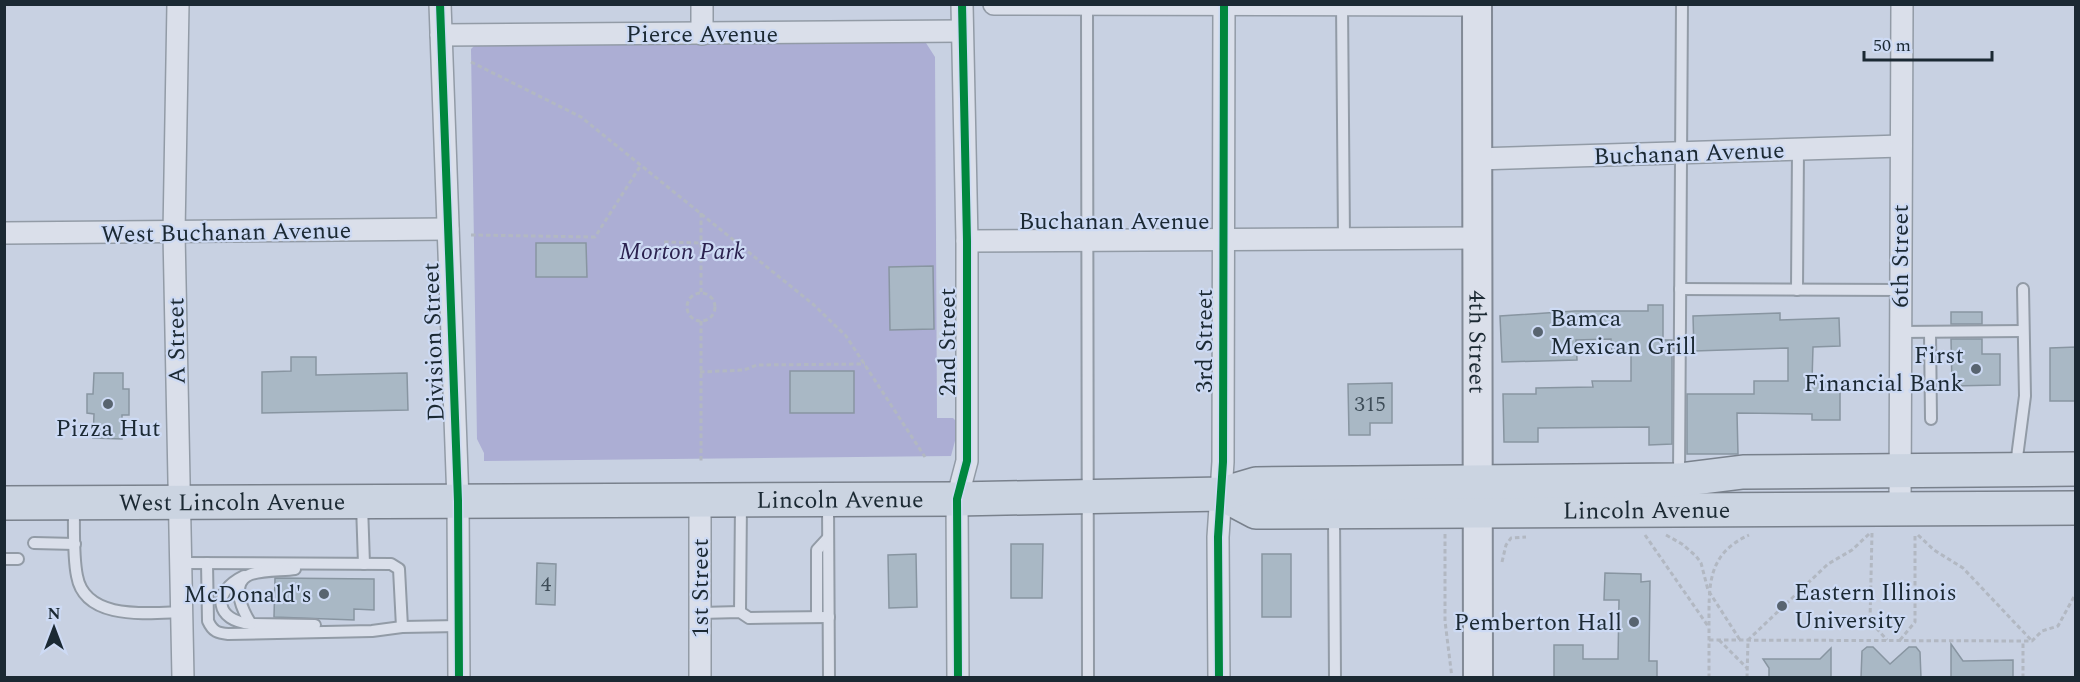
<svg xmlns="http://www.w3.org/2000/svg" width="2080" height="682" viewBox="0 0 2080 682" font-family="Spectral,serif">
  <style>
    .green { fill: #acaed4 }
    .building { fill: #a9b8c5; stroke: #8895a1; stroke-width: 1.5 }
    .lines { fill: none; stroke-linecap: round; stroke-linejoin: round }
    .lane-casing { stroke: #929ba6; stroke-width: 14 }
    .street-casing { stroke: #929ba6; stroke-width: 24 }
    .secondary-casing { stroke: #828a96; stroke-width: 32 }
    .primary-casing { stroke: #79818c; stroke-width: 36 }
    .path { stroke: #b2b8c2; stroke-width: 3; stroke-dasharray: 4.5 3; stroke-linecap: butt }
    .lane { stroke: #dadfea; stroke-width: 10 }
    .street { stroke: #dadfea; stroke-width: 21 }
    .secondary { stroke: #dadfea; stroke-width: 28 }
    .primary { stroke: #cbd4e1; stroke-width: 33 }
    .cycleway-casing { stroke: #cddaf4; stroke-width: 11 }
    .cycleway { stroke: #00873e; stroke-width: 8 }
    .poi-dot { fill: #586470; stroke: #cddaf4; stroke-width: 2 }
    .labels { text-anchor: middle; stroke-width: 4.5; stroke-linejoin: round; paint-order: stroke }
    .number-label { font-size: 21px; fill: #3e4d58 }
    .street-label { font-size: 24px; fill: #1b2933; stroke: #cddaf4 }
    .park-label { font-size: 24px; font-style: italic; fill: #2b224f; stroke: #cddaf4 }
    .poi-label { font-size: 24px; fill: #1b2933; stroke: #cddaf4; text-anchor: end }
  </style>
  <rect width="100%" height="100%" fill="#c8d1e2"/>
  <path class="green" d="M477 43H926L935 57 937 418H953L956 421V437L951 456 484 461V453L477 439 471 49Z"/>
  <g class="building">
    <path d="M536 243H586L587 277H536Z"/>
    <path d="M933 266 934 329 890 330 889 267Z"/>
    <path d="M1648 305H1663V340H1672V444L1649 445V427L1538 428V442H1504L1503 394H1536V388L1593 387 1592 381H1631V352H1612L1611 339 1576 340 1577 360 1502 362 1500 316 1575 311H1648Z"/>
    <rect x="1951" y="312" width="31" height="12"/>
    <path d="M1780 313V320L1839 318 1840 346 1813 347 1812 381H1840V420H1812V414L1737 413 1738 454H1687V394H1754V381H1788V348L1694 351 1693 316Z"/>
    <path d="M1951 339H1982V354H2000V385L1952 386Z"/>
    <path d="M2076 347V401H2050V348Z"/>
    <path d="M291 357H316V375L407 373 408 410 262 413V372L291 371Z"/>
    <rect x="790" y="371" width="64" height="42"/>
    <path d="M94 373H123V389H129V415H122V439L93 438 94 414 87 413V394H93Z"/>
    <path d="M1392 383V423H1370V435H1349L1348 384Z"/>
    <path d="M1011 544H1043L1042 598H1011Z"/>
    <path d="M916 554 917 607 889 608 888 555Z"/>
    <rect x="1262" y="554" width="29" height="63"/>
    <path d="M537 563 556 564 555 605 536 604Z"/>
    <path d="M1605 573 1641 574V582L1650 581 1649 661H1657V678H1554V645H1583V659H1618L1619 600H1604Z"/>
    <path d="M275 578 374 579V610L354 609V620L274 617Z"/>
    <path d="M1951 644 1963 661 2013 660V678H1951Z"/>
    <path d="M1867 647H1873L1890 664 1909 647H1916L1920 652 1921 678H1861L1862 651Z"/>
    <path d="M1831 648V678H1769V668L1763 659H1820Z"/>
  </g>
  <g class="lines">
    <g class="lane-casing">
      <g id="lane">
        <path d="M1087 4 1088 678"/>
        <path d="M1342 4 1344 239"/>
        <path d="M1680 289 1900 290"/>
        <path d="M1797 290 1798 149"/>
        <path d="M1900 332 2023 331"/>
        <path d="M1930 332 1931 419"/>
        <path d="M2016 465 2025 396 2023 289"/>
        <path d="M1679 475 1682 4"/>
        <path d="M828 504 829 678"/>
        <path d="M362 505 364 564"/>
        <path d="M74 506C74 527 73 557 77 576 85 621 148 613 182 612"/>
        <path d="M1334 515 1335 678"/>
        <path d="M34 543 75 544"/>
        <path d="M4 559H18"/>
        <path d="M181 563 391 564 399 569 402 627"/>
        <path d="M207 563 208 621C213 632 218 633 228 634L372 631 402 627 459 626"/>
        <path d="M295 569C283 571 256 570 247 576 230 586 244 613 251 624L315 625"/>
        <path d="M244 576C211 592 215 621 251 624"/>
        <path d="M740 612 741 503"/>
        <path d="M700 613 740 612 749 618 829 617"/>
        <path d="M817 617V550L828 538"/>
      </g>
    </g>
    <g class="street-casing">
      <g id="street">
        <path d="M178 4 174 233 183 678"/>
        <path d="M440 4 458 501 459 678"/>
        <path d="M994 4 1477 5"/>
        <path d="M702 34V4"/>
        <path d="M441 35 962 31"/>
        <path d="M1477 159 1901 146"/>
        <path d="M4 233 448 229"/>
        <path d="M967 241 1477 238"/>
        <path d="M700 499V678"/>
        <path d="M1900 508 1902 4"/>
        <path d="M958 678 957 499 967 461V241L962 4"/>
        <path d="M1219 678 1218 537 1223 462 1224 4"/>
      </g>
    </g>
    <g class="secondary-casing">
      <g id="secondary">
        <path id="s1" d="M1477 4 1478 678"/>
      </g>
    </g>
    <g class="primary-casing">
      <g id="primary">
        <path id="s2" d="M1222 494 1256 512 2076 508"/>
        <path id="s3" d="M4 503 957 499 1222 494 1256 484 1679 480 1743 472 2076 469"/>
      </g>
    </g>
    <g class="path">
      <path d="M471 62 581 117 814 305 846 336 925 457"/>
      <path d="M701 213V292"/>
      <path d="M471 235 595 237 641 165"/>
      <path d="M664 242 701 243"/>
      <circle cx="701" cy="307" r="14"/>
      <path d="M701 321V461"/>
      <path d="M700 372 744 370 757 365 865 364"/>
      <path d="M1872 533 1870 621 1887 640"/>
      <path d="M1445 534V621L1452 678"/>
      <path d="M1645 535 1708 626"/>
      <path d="M1666 535 1682 544 1696 556 1701 563 1708 590 1740 640"/>
      <path d="M1918 535 1934 550 1963 568 2032 641"/>
      <path d="M1502 562 1506 545 1511 538 1526 537"/>
      <path d="M1709 640 2032 641 2042 631 2058 626 2076 593"/>
      <path d="M1719 640 1747 668"/>
      <path d="M1900 640 1915 622V533"/>
      <path d="M1709 678C1709 660 1709 643 1709 626 1709 585 1707 554 1749 535"/>
      <path d="M1747 678 1748 640 1828 564 1852 550 1869 534"/>
      <path d="M2023 678V642"/>
    </g>
    <use href="#lane" class="lane"/>
    <use href="#street" class="street"/>
    <use href="#secondary" class="secondary"/>
    <use href="#primary" class="primary"/>
    <g class="cycleway-casing">
      <g id="cycleway">
        <path d="M440 4 458 501 459 678"/>
        <path d="M958 678 957 499 967 461V241L962 4"/>
        <path d="M1219 678 1218 537 1223 462 1224 4"/>
      </g>
    </g>
    <use href="#cycleway" class="cycleway"/>
  </g>
  <g class="poi-dot">
    <circle cx="1538" cy="332" r="6"/>
    <circle cx="1976" cy="369" r="6"/>
    <circle cx="108" cy="404" r="6"/>
    <circle cx="324" cy="594" r="6"/>
    <circle cx="1782" cy="606" r="6"/>
    <circle cx="1634" cy="622" r="6"/>
  </g>
  <g class="labels">
    <g class="number-label">
      <text x="1370" y="411">315</text>
      <text x="546" y="591">4</text>
    </g>
    <g class="street-label">
      <text x="702" y="42">Pierce Avenue</text>
      <text transform="translate(1689 153) rotate(-2)" y="8">Buchanan Avenue</text>
      <text x="1114" y="229">Buchanan Avenue</text>
      <text transform="translate(226 232) rotate(-1)" y="8">West Buchanan Avenue</text>
      <text transform="translate(1900 256) rotate(-90)" y="8">6th Street</text>
      <text transform="translate(176 341) rotate(-91)" y="8">A Street</text>
      <text transform="translate(1204 341) rotate(-90)" y="8">3rd Street</text>
      <text dy="8" stroke="none"><textPath href="#s1" startOffset="338">4th Street</textPath></text>
      <text transform="translate(433 342) rotate(-92)" y="8">Division Street</text>
      <text transform="translate(947 342) rotate(-90)" y="8">2nd Street</text>
      <text dy="8" stroke="none"><textPath href="#s3" startOffset="836">Lincoln Avenue</textPath></text>
      <text dy="8" stroke="none"><textPath href="#s3" startOffset="228">West Lincoln Avenue</textPath></text>
      <text dy="8" stroke="none"><textPath href="#s2" startOffset="429">Lincoln Avenue</textPath></text>
      <text transform="translate(700 588) rotate(-90)" y="8">1st Street</text>
    </g>
    <g class="park-label">
      <text x="682" y="259">Morton Park</text>
    </g>
    <g class="poi-label">
      <text x="1550" y="326" text-anchor="start">Bamca<tspan x="1550" dy="28">Mexican Grill</tspan></text>
      <text x="1964" y="363">First<tspan x="1964" dy="28">Financial Bank</tspan></text>
      <text x="108" y="436" text-anchor="middle">Pizza Hut</text>
      <text x="1794" y="600" text-anchor="start">Eastern Illinois<tspan x="1794" dy="28">University</tspan></text>
      <text x="312" y="602">McDonald's</text>
      <text x="1622" y="630">Pemberton Hall</text>
    </g>
  </g>
  <rect width="2080" height="682" fill="none" stroke="#1b2933" stroke-width="12"/>
  <g transform="translate(54 628)" stroke="#cddaf4" stroke-width="4.5" paint-order="stroke">
  <path d="M0-4.5L10 22L0 15L-10 22Z" fill="#1b2933"/>
  <text y="-9" font-size="16" font-weight="bold" text-anchor="middle" fill="#1b2933">N</text>
  </g>
  <path d="M1864 51v9h128v-9" fill="none" stroke="#1b2933" stroke-width="3"/>
  <text x="1873" y="51" font-size="18" fill="#1b2933" stroke="#cddaf4" stroke-width="4.5" paint-order="stroke">50 m</text>
</svg>
